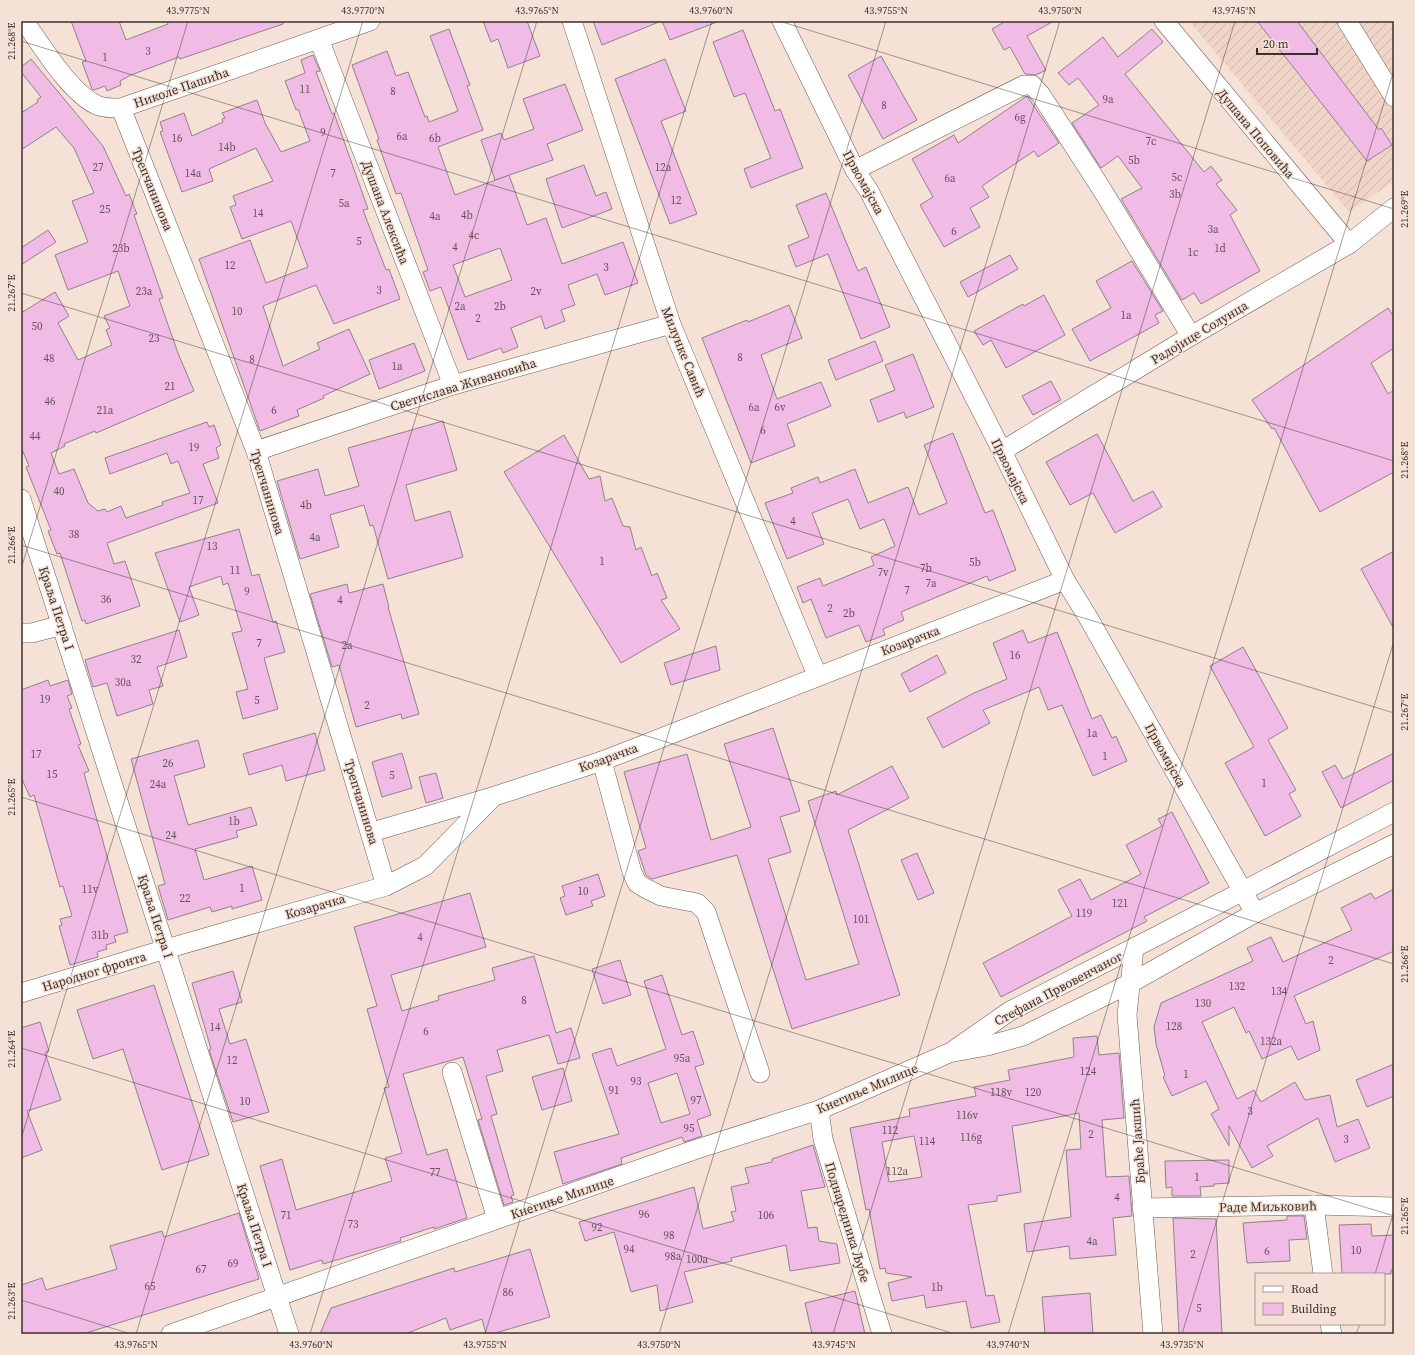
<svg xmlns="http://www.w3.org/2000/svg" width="1415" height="1355" viewBox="0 0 1415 1355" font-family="'Source Serif 4',serif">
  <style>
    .industrial { fill: url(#industrial-furrows) }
    .building { fill: #f0bbe4; stroke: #91818d; fill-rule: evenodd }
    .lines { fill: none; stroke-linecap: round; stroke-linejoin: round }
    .minor-casing { stroke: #6d5b53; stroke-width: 20 }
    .minor { stroke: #fff; stroke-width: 19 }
    .ticks { fill: none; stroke: #38302c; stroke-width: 1; stroke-opacity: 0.45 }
    .labels { text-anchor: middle; stroke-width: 3; stroke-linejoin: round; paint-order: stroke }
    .number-label { font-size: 11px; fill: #66535a }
    .street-label { font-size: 13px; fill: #38302c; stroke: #f6e1d7 }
    .neatline { fill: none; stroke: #38302c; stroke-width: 1.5 }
    .ticks-label { font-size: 10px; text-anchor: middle; fill: #38302c }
  </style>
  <defs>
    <pattern id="industrial-furrows" width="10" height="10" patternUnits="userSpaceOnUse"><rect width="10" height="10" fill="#efd4c7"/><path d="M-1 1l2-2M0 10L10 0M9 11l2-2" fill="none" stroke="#ceb6ab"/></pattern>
  </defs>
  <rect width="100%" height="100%" fill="#f6e1d7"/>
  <path class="industrial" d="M1189 21H1394V181L1349 212Z"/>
  <g class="building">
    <path d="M71 21H119L126 40 168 24 167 21H283V24L180 59 179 57 131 75 120 81 121 85 107 91 105 86 94 90 92 89 82 62 86 61Z"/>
    <path d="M483 21H527L540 56 508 68 498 39 491 42Z"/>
    <path d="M593 21H659V22L602 45Z"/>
    <path d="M662 21H717V22L670 40Z"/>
    <path d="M1006 21H1054L1027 36 1046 70 1036 75 1025 74 1010 47 1004 50 992 29Z"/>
    <path d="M1257 21H1297L1379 130 1381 128 1392 145 1367 161Z"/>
    <path d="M449 29 470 85 467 86 483 130 438 147 455 195 509 175 527 225 546 218 562 264 623 242 638 283 605 295 597 274 568 285 575 305 561 310 565 321 545 329 541 316 511 328 518 347 503 353 501 348 468 360 441 287 430 291 423 272 428 270 401 193 396 194 377 140 379 139 352 65 387 51 396 76 408 72 425 117 427 116 429 122 458 111 430 36ZM500 248 512 280 465 297 453 265Z"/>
    <path d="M1152 29 1163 42 1125 74 1204 172 1211 166 1222 180 1216 184 1237 210 1230 215 1260 271 1201 304 1194 293 1182 300 1121 199 1142 188 1118 156 1101 168 1072 123 1099 105 1078 78 1069 85 1058 73 1103 37 1118 57Z"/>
    <path d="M743 30 775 111 780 109 803 168 751 188 744 169 771 158 745 93 734 97 713 42Z"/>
    <path d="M313 55 320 71 316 72 332 114 334 113 368 209 363 210 386 270 389 269 400 299 334 324 316 285 263 306 283 366 320 349 317 343 349 329 370 374 323 396 324 398 297 410 299 416 260 431 199 259 250 240 266 283 308 267 291 221 242 239 230 207 236 205 233 196 273 181 256 148 209 169 213 181 182 192 160 132 163 131 160 122 184 113 192 136 223 122 222 119 225 118 222 113 257 100 265 123 281 152 310 141 298 109 296 110 285 81 305 73 301 60Z"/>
    <path d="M881 56 917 120 883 139 848 75Z"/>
    <path d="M31 59 103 146 126 196 129 194 137 214 134 215 163 298 159 299 178 353 194 391 96 433 95 431 64 444 65 446 51 453 59 474 74 469 88 503 98 511 105 509 107 512 121 506 126 518 163 505 162 502 190 493 178 461 171 464 167 453 110 474 105 458 207 422 209 427 214 425 221 445 216 448 219 458 203 464 218 503 107 543 114 564 125 561 140 606 86 624 85 620 82 621 60 553 57 554 48 531 51 530 26 467 29 466 21 447V313L55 292 69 316 58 323 78 360 112 345 106 330 110 328 104 316 130 306 118 271 68 290 55 255 88 242 72 201 94 193 74 148 56 127 21 150V113L38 102 37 100 41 97 21 72V67Z"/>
    <path d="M665 59 686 111 661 121 697 214 670 224 615 79Z"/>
    <path d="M565 84 583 130 547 144 553 160 495 180 481 140 501 133 504 140 534 129 523 99Z"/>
    <path d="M1027 96 1059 143 1038 157 1034 151 982 186 989 197 970 208 980 227 944 247 920 205 933 197 912 159 954 135 958 143Z"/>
    <path d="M584 165 596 196 606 192 612 209 562 228 546 179Z"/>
    <path d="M826 193 858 271 866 267 890 327 861 339 828 254 796 267 788 246 809 237 796 205Z"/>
    <path d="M48 230 56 242 21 265V248Z"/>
    <path d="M1010 255 1018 269 968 297 960 282Z"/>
    <path d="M1132 261 1163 311 1155 315 1159 323 1090 361 1072 329 1111 308 1096 281Z"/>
    <path d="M1044 295 1065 335 1006 368 991 340 983 345 974 331 1023 304 1024 306Z"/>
    <path d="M789 305 802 338 761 355 777 399 821 382 831 406 787 424 795 446 751 463 702 338 747 320 748 322Z"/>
    <path d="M1388 308 1394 317V348L1371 363 1388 394 1394 390V472L1320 512 1274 428 1272 429 1252 400Z"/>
    <path d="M875 341 883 361 836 380 828 360Z"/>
    <path d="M414 343 425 371 379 389 369 360Z"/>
    <path d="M913 354 934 407 906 418 904 412 878 422 870 400 895 390 885 365Z"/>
    <path d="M1051 381 1061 400 1033 415 1022 396Z"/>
    <path d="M443 421 457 470 406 485 415 521 450 511 463 557 388 579 373 525 370 526 364 505 330 515 339 547 300 559 277 481 318 469 325 496 359 486 348 448Z"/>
    <path d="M953 433 985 513 993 510 1016 570 989 581 987 576 901 612 904 620 883 629 885 635 866 642 859 625 826 638 811 599 803 603 797 587 820 578 823 586 874 565 871 557 895 546 884 519 860 529 848 499 812 513 824 544 787 559 765 503 793 493 791 488 818 477 820 483 855 469 868 503 908 487 919 515 947 503 924 445Z"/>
    <path d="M1097 434 1133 501 1153 491 1162 507 1115 533 1093 493 1070 505 1046 462Z"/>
    <path d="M564 435 589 479 600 476 605 501 612 498 623 526 630 527 636 550 641 547 652 576 657 573 667 598 661 600 680 629 621 663 504 472Z"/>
    <path d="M239 529 252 576 259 574 273 622 276 621 285 652 264 658 278 709 243 719 236 692 248 689 232 633 242 631 228 583 223 585 221 576 189 587 199 615 180 622 155 553Z"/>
    <path d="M1394 551V629L1361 569Z"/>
    <path d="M347 584 349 593 383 584 389 607H388L419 714 402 719 401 714 356 727 339 665 332 667 310 594Z"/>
    <path d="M179 630 187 657 157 667 163 686 149 690 153 704 117 716 107 683 93 687 85 660Z"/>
    <path d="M1023 630 1028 643 1057 632 1092 719 1101 715 1112 738 1116 736 1127 761 1093 776 1062 705 1048 710 1039 687 983 710 990 723 943 748 927 718 974 693 1007 679 993 643Z"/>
    <path d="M716 646 720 670 671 685 664 663Z"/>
    <path d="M1243 647 1288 728 1268 740 1296 790 1289 794 1301 816 1265 836 1225 763 1254 747 1210 666Z"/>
    <path d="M937 655 946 673 910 692 901 674Z"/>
    <path d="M48 680 50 686 68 680 72 694 67 696 72 708 69 709 81 744 78 745 89 771 84 773 128 932 114 936 116 942 106 945 107 949 97 952 98 957 70 965 59 926 62 925 60 919 72 916 63 886 60 887 34 795 30 797 21 777V690Z"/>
    <path d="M773 728 800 811 780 817 791 852 768 859 806 980 859 964 808 801 836 791 837 795 892 766 909 798 848 830 900 995 792 1029 737 855 652 879 646 875 638 851 646 848 624 772 687 754 711 840 751 827 724 744Z"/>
    <path d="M315 733 325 770 286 781 282 765 249 775 243 754Z"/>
    <path d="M198 740 205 767 174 776 188 825 251 807 257 825 236 831 238 837 195 849 204 880 252 866 262 900 232 909V906L212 912 210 907 168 920 158 886 165 884 131 759Z"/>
    <path d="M402 753 412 788 382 797 372 762Z"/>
    <path d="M1394 753V780L1341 808 1322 772 1335 765 1343 779Z"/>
    <path d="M436 773 443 798 426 803 419 777Z"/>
    <path d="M1172 812 1209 883 1144 917 1147 921 1001 997 983 963 1072 916 1058 890 1080 879 1091 900 1141 874 1126 845 1162 826 1158 819Z"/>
    <path d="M917 853 934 893 918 900 901 860Z"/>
    <path d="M598 874 605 896 591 901 593 906 566 915 560 898 565 896 562 886Z"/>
    <path d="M1394 889V951L1294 996 1306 1024 1313 1021 1320 1050 1298 1060 1291 1046 1262 1059 1249 1031 1246 1033 1234 1007 1202 1022 1237 1099 1254 1090 1261 1102 1295 1082 1305 1100 1330 1095 1337 1127 1358 1119 1370 1148 1335 1162 1318 1118 1267 1146 1273 1156 1252 1168 1229 1126V1146L1211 1114 1219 1109 1206 1081 1172 1096 1163 1077 1165 1076 1156 1044 1154 1027 1161 1003 1253 961 1247 948 1271 937 1283 962 1352 930 1341 908 1371 893 1375 899Z"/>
    <path d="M470 893 486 947 391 975 402 1011 439 1000 438 996 495 980 492 968 534 956 556 1033 571 1028 580 1058 558 1064 549 1035 497 1050 503 1071 486 1076 497 1114 491 1116 514 1195 511 1196 513 1202 504 1205 478 1120 482 1119 463 1057 403 1074 427 1155 447 1149 467 1218 434 1229V1227L400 1238 401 1241 323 1264 322 1260 290 1270 260 1166 282 1159 296 1210 392 1181 385 1158 402 1153 384 1088 389 1087 367 1009 377 1006 354 927Z"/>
    <path d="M620 960 631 995 603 1004 592 969Z"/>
    <path d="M233 971 242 1002 219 1009 230 1044 246 1039 269 1112 233 1122 209 1050 211 1049 192 983Z"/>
    <path d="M662 975 682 1035 693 1031 704 1064 695 1067 711 1115 697 1120 702 1136 684 1142 682 1137 621 1158 622 1164 563 1184 554 1152 619 1134 592 1054 611 1048 617 1066 666 1049 644 981ZM677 1073 690 1114 661 1123 648 1083Z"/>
    <path d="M154 985 209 1155 162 1170 123 1049 93 1059 77 1010Z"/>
    <path d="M40 1022 49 1051 45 1053 61 1100 27 1111 42 1150 21 1158V1028Z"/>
    <path d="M1097 1036 1099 1055 1119 1053 1124 1118 1102 1120 1106 1177 1129 1176 1132 1216 1113 1218 1116 1255 1070 1259 1069 1246 1027 1252 1024 1224 1071 1217 1066 1150 1081 1149 1079 1113 1019 1125 1012 1126 1021 1192 997 1196V1201L968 1205 986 1296 994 1295 1000 1322 971 1328 966 1301 926 1308 924 1295 892 1301 888 1283 912 1277 886 1273 885 1268 880 1269 869 1209 866 1210 850 1128 910 1116 909 1109 976 1096 974 1087 1010 1080 1008 1070 1074 1057 1073 1038ZM914 1136 922 1177 889 1182 882 1142Z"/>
    <path d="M1394 1064V1096L1367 1107 1356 1080Z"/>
    <path d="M563 1068 572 1101 542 1110 532 1077Z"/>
    <path d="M813 1145 825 1187 801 1191 808 1228 817 1227 819 1241 837 1244 840 1263 790 1271 786 1245 731 1258 732 1261 684 1272 693 1302 660 1311 657 1285 631 1292 614 1232 585 1241 579 1222 694 1187 703 1229 734 1221 731 1212 736 1211 731 1187 749 1183 745 1168 772 1162V1159Z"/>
    <path d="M1229 1160V1183L1214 1184V1186L1200 1187 1201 1196H1172V1187L1166 1188 1165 1161Z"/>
    <path d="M239 1213 259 1279 83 1334H21V1285L42 1278 46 1290 117 1269 110 1246 162 1231 164 1237Z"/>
    <path d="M1287 1216H1304L1307 1239 1289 1240 1290 1261 1247 1263 1243 1223 1287 1220Z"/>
    <path d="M1173 1218 1216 1219 1222 1334H1179Z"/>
    <path d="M1371 1224 1372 1236 1394 1235V1270H1391V1274H1342L1339 1225Z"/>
    <path d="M530 1249 550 1317 492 1334H486L482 1319 450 1330 446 1318 405 1334H320L331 1308 454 1268 455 1272Z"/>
    <path d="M855 1291 865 1334H812L805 1303Z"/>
    <path d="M1090 1293 1093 1334H1045L1042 1297Z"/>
  </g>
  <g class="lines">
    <g class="minor-casing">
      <g id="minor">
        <path d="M24 21C42 46 71 95 99 106 105 108 114 108 121 108L370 21"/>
        <path d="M572 21 671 324 817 675"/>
        <path d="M782 21 855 170 869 191 1002 451 1065 580 1089 619 1255 913"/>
        <path d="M1164 21 1349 244"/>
        <path d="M1347 21 1394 97"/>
        <path d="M319 39 453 385"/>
        <path d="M121 108 256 451 386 886"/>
        <path d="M855 170 1024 85H1032L1041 95 1101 188 1191 336"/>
        <path d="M256 451 453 385 671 324"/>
        <path d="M1002 451 1191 336 1349 244 1394 208"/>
        <path d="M21 499 289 1334"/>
        <path d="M21 633H32L62 625"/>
        <path d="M602 761 632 872 637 883 645 888 661 896 697 903 706 912 760 1073"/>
        <path d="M372 832 495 796 602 761 1065 580"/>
        <path d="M1134 948 1127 1015 1153 1334"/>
        <path d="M21 993 166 949 386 886 425 866 492 798"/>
        <path d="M954 1050 1010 1011 1157 936 1394 812"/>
        <path d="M452 1072 497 1219"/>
        <path d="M819 1110 823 1139 882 1334"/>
        <path d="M1314 1205 1323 1274"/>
        <path d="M1142 1208 1314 1205 1394 1207"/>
        <path d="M1330 1324 1332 1334"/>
        <path d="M171 1334 694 1150 819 1110 949 1053 987 1046 1023 1036 1129 984 1255 913 1394 844"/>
      </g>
    </g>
    <use href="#minor" class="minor"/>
  </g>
  <path class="ticks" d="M779 21 1394 209M21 41 1394 461M21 293 1394 713M21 545 1394 964M21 569 188 21M21 797 1394 1216M21 1048 955 1334M21 1139 363 21M1375 1274 1394 1211M21 1300 131 1334M136 1334 537 21M310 1334 712 21M485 1334 886 21M659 1334 1060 21M833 1334 1235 21M1008 1334 1394 70M1182 1334 1394 641M1356 1334 1360 1324"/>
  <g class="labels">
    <g class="number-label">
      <text x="148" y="55">3</text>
      <text x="105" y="61">1</text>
      <text x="305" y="93">11</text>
      <text x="393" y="95">8</text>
      <text x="1108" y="103">9a</text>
      <text x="884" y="109">8</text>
      <text x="1020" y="121">6g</text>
      <text x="323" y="136">9</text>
      <text x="402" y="140">6a</text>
      <text x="177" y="142">16</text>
      <text x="435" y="142">6b</text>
      <text x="1151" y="145">7c</text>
      <text x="227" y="151">14b</text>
      <text x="1134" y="164">5b</text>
      <text x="98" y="171">27</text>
      <text x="663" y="171">12a</text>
      <text x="193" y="177">14a</text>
      <text x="333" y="177">7</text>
      <text x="1177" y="181">5c</text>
      <text x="950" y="182">6a</text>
      <text x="1175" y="198">3b</text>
      <text x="676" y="204">12</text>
      <text x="344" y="207">5a</text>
      <text x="105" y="213">25</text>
      <text x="258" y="217">14</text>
      <text x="467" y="219">4b</text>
      <text x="435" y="220">4a</text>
      <text x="1213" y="233">3a</text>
      <text x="954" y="235">6</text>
      <text x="474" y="239">4c</text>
      <text x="359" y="245">5</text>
      <text x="455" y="251">4</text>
      <text x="121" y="252">23b</text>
      <text x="1220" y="252">1d</text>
      <text x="1193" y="256">1c</text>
      <text x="230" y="269">12</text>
      <text x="606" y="271">3</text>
      <text x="379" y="294">3</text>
      <text x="144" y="295">23a</text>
      <text x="536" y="295">2v</text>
      <text x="460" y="310">2a</text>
      <text x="500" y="310">2b</text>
      <text x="237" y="315">10</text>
      <text x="1126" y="319">1a</text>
      <text x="478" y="322">2</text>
      <text x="37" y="330">50</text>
      <text x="154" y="342">23</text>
      <text x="740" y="361">8</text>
      <text x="49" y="362">48</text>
      <text x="252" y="363">8</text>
      <text x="397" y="370">1a</text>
      <text x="170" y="390">21</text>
      <text x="50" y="405">46</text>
      <text x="754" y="411">6a</text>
      <text x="780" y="411">6v</text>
      <text x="105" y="414">21a</text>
      <text x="274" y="414">6</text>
      <text x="763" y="434">6</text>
      <text x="35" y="440">44</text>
      <text x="194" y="451">19</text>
      <text x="59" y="495">40</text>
      <text x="198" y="504">17</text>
      <text x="306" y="509">4b</text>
      <text x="793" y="525">4</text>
      <text x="74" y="538">38</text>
      <text x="315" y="541">4a</text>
      <text x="212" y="550">13</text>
      <text x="602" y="565">1</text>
      <text x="975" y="566">5b</text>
      <text x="926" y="572">7b</text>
      <text x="235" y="574">11</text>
      <text x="883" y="576">7v</text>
      <text x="931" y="587">7a</text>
      <text x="907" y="594">7</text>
      <text x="247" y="595">9</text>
      <text x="106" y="603">36</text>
      <text x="340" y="604">4</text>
      <text x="830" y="612">2</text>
      <text x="849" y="617">2b</text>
      <text x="259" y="647">7</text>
      <text x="347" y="649">2a</text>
      <text x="1015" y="659">16</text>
      <text x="136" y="663">32</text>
      <text x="123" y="686">30a</text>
      <text x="45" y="703">19</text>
      <text x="257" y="704">5</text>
      <text x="367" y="709">2</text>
      <text x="1092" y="737">1a</text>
      <text x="36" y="758">17</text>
      <text x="1105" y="760">1</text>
      <text x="168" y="767">26</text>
      <text x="52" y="778">15</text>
      <text x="392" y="779">5</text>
      <text x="1264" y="787">1</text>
      <text x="158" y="788">24a</text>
      <text x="234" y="825">1b</text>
      <text x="171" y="839">24</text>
      <text x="242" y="892">1</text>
      <text x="90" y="893">11v</text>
      <text x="583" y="895">10</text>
      <text x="185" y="902">22</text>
      <text x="1120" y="907">121</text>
      <text x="1084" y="917">119</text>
      <text x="861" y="923">101</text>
      <text x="100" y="939">31b</text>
      <text x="420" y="941">4</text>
      <text x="1331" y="964">2</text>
      <text x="1237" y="990">132</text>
      <text x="1279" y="995">134</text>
      <text x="524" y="1004">8</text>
      <text x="1203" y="1007">130</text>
      <text x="1174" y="1030">128</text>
      <text x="215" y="1031">14</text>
      <text x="426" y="1035">6</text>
      <text x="1271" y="1045">132a</text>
      <text x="682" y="1062">95a</text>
      <text x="232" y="1064">12</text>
      <text x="1088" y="1075">124</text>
      <text x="1186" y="1078">1</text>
      <text x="636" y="1085">93</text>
      <text x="614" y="1094">91</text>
      <text x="1001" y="1096">118v</text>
      <text x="1033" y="1096">120</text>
      <text x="696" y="1104">97</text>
      <text x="245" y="1105">10</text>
      <text x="1250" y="1115">3</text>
      <text x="967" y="1119">116v</text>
      <text x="689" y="1132">95</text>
      <text x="890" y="1134">112</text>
      <text x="1091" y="1138">2</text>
      <text x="971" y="1141">116g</text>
      <text x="1346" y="1143">3</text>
      <text x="927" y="1145">114</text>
      <text x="897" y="1175">112a</text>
      <text x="435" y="1176">77</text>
      <text x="1197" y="1181">1</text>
      <text x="1117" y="1201">4</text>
      <text x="644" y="1218">96</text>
      <text x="286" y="1219">71</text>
      <text x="766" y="1219">106</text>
      <text x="353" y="1228">73</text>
      <text x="597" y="1231">92</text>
      <text x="669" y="1239">98</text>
      <text x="1092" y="1245">4a</text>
      <text x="629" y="1253">94</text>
      <text x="1356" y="1254">10</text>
      <text x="1267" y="1255">6</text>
      <text x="1193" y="1258">2</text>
      <text x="673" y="1260">98a</text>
      <text x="697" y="1263">100a</text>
      <text x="233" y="1267">69</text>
      <text x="201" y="1273">67</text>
      <text x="150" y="1290">65</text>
      <text x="937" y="1291">1b</text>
      <text x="508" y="1296">86</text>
      <text x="1199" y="1312">5</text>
    </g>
    <g class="street-label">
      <text transform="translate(181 87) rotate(-19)" y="5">Николе Пашића</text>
      <text transform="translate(1256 133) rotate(50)" y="5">Душана Поповића</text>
      <text transform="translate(864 182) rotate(61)" y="5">Првомајска</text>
      <text transform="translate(153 189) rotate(68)" y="5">Трепчанинова</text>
      <text transform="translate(386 212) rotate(69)" y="5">Душана Алексића</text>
      <text transform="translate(1199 332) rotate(-31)" y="5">Радојице Солунца</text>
      <text transform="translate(684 352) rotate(68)" y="5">Милунке Савић</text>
      <text transform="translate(463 384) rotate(-17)" y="5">Светислава Живановића</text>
      <text transform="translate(1011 471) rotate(64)" y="5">Првомајска</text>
      <text transform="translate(268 492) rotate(73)" y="5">Трепчанинова</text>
      <text transform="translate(57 608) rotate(72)" y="5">Краља Петра I</text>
      <text transform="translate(910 640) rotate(-21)" y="5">Козарачка</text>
      <text transform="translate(1166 755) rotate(61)" y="5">Првомајска</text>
      <text transform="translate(608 757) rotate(-20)" y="5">Козарачка</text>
      <text transform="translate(362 802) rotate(73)" y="5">Трепчанинова</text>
      <text transform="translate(315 906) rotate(-16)" y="5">Козарачка</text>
      <text transform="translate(156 916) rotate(72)" y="5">Краља Петра I</text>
      <text transform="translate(94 971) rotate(-17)" y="5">Народног фронта</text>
      <text transform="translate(1058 988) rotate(-28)" y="5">Стефана Првовенчаног</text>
      <text transform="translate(867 1088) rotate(-23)" y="5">Кнегиње Милице</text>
      <text transform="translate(1137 1141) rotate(-94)" y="5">Браће Јакшић</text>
      <text transform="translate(562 1197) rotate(-19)" y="5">Кнегиње Милице</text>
      <text transform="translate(1268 1206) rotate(-1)" y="5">Раде Миљковић</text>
      <text transform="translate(848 1222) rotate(73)" y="5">Поднаредника Љубе</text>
      <text transform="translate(255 1225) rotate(72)" y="5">Краља Петра I</text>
    </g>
  </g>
  <rect width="1415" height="1355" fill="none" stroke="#f6e1d7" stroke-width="44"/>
  <rect x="1255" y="1273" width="130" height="52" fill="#f6e1d7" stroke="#aa9a93"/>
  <rect x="1263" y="1286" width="20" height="6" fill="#ffffff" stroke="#aa9a93"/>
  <text x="1291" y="1293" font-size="12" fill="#38302c">Road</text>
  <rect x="1263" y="1303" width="20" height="12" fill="#f0bbe4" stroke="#aa9a93"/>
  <text x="1291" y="1313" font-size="12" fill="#38302c">Building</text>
  <path d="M1257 48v6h60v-6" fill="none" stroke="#38302c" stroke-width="2"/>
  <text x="1263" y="48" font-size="12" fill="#38302c" stroke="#f6e1d7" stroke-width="3" paint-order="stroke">20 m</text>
  <rect x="22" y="22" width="1371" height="1311" class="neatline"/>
  <g class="ticks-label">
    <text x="188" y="14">43.9775°N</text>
    <text x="363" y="14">43.9770°N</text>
    <text x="537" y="14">43.9765°N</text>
    <text x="711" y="14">43.9760°N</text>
    <text x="886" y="14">43.9755°N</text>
    <text x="1060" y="14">43.9750°N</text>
    <text x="1234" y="14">43.9745°N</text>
    <text transform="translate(11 41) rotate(-90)" y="4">21.268°E</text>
    <text transform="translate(1404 209) rotate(-90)" y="4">21.269°E</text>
    <text transform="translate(11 293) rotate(-90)" y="4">21.267°E</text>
    <text transform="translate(1404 460) rotate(-90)" y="4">21.268°E</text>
    <text transform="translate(11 545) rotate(-90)" y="4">21.266°E</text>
    <text transform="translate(1404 712) rotate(-90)" y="4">21.267°E</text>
    <text transform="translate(11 797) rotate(-90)" y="4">21.265°E</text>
    <text transform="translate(1404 964) rotate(-90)" y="4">21.266°E</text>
    <text transform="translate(11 1049) rotate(-90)" y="4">21.264°E</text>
    <text transform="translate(1404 1216) rotate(-90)" y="4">21.265°E</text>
    <text transform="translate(11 1301) rotate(-90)" y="4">21.263°E</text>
    <text x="136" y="1348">43.9765°N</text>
    <text x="311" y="1348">43.9760°N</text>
    <text x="485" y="1348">43.9755°N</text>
    <text x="659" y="1348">43.9750°N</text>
    <text x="834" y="1348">43.9745°N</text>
    <text x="1008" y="1348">43.9740°N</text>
    <text x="1182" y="1348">43.9735°N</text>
  </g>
</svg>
